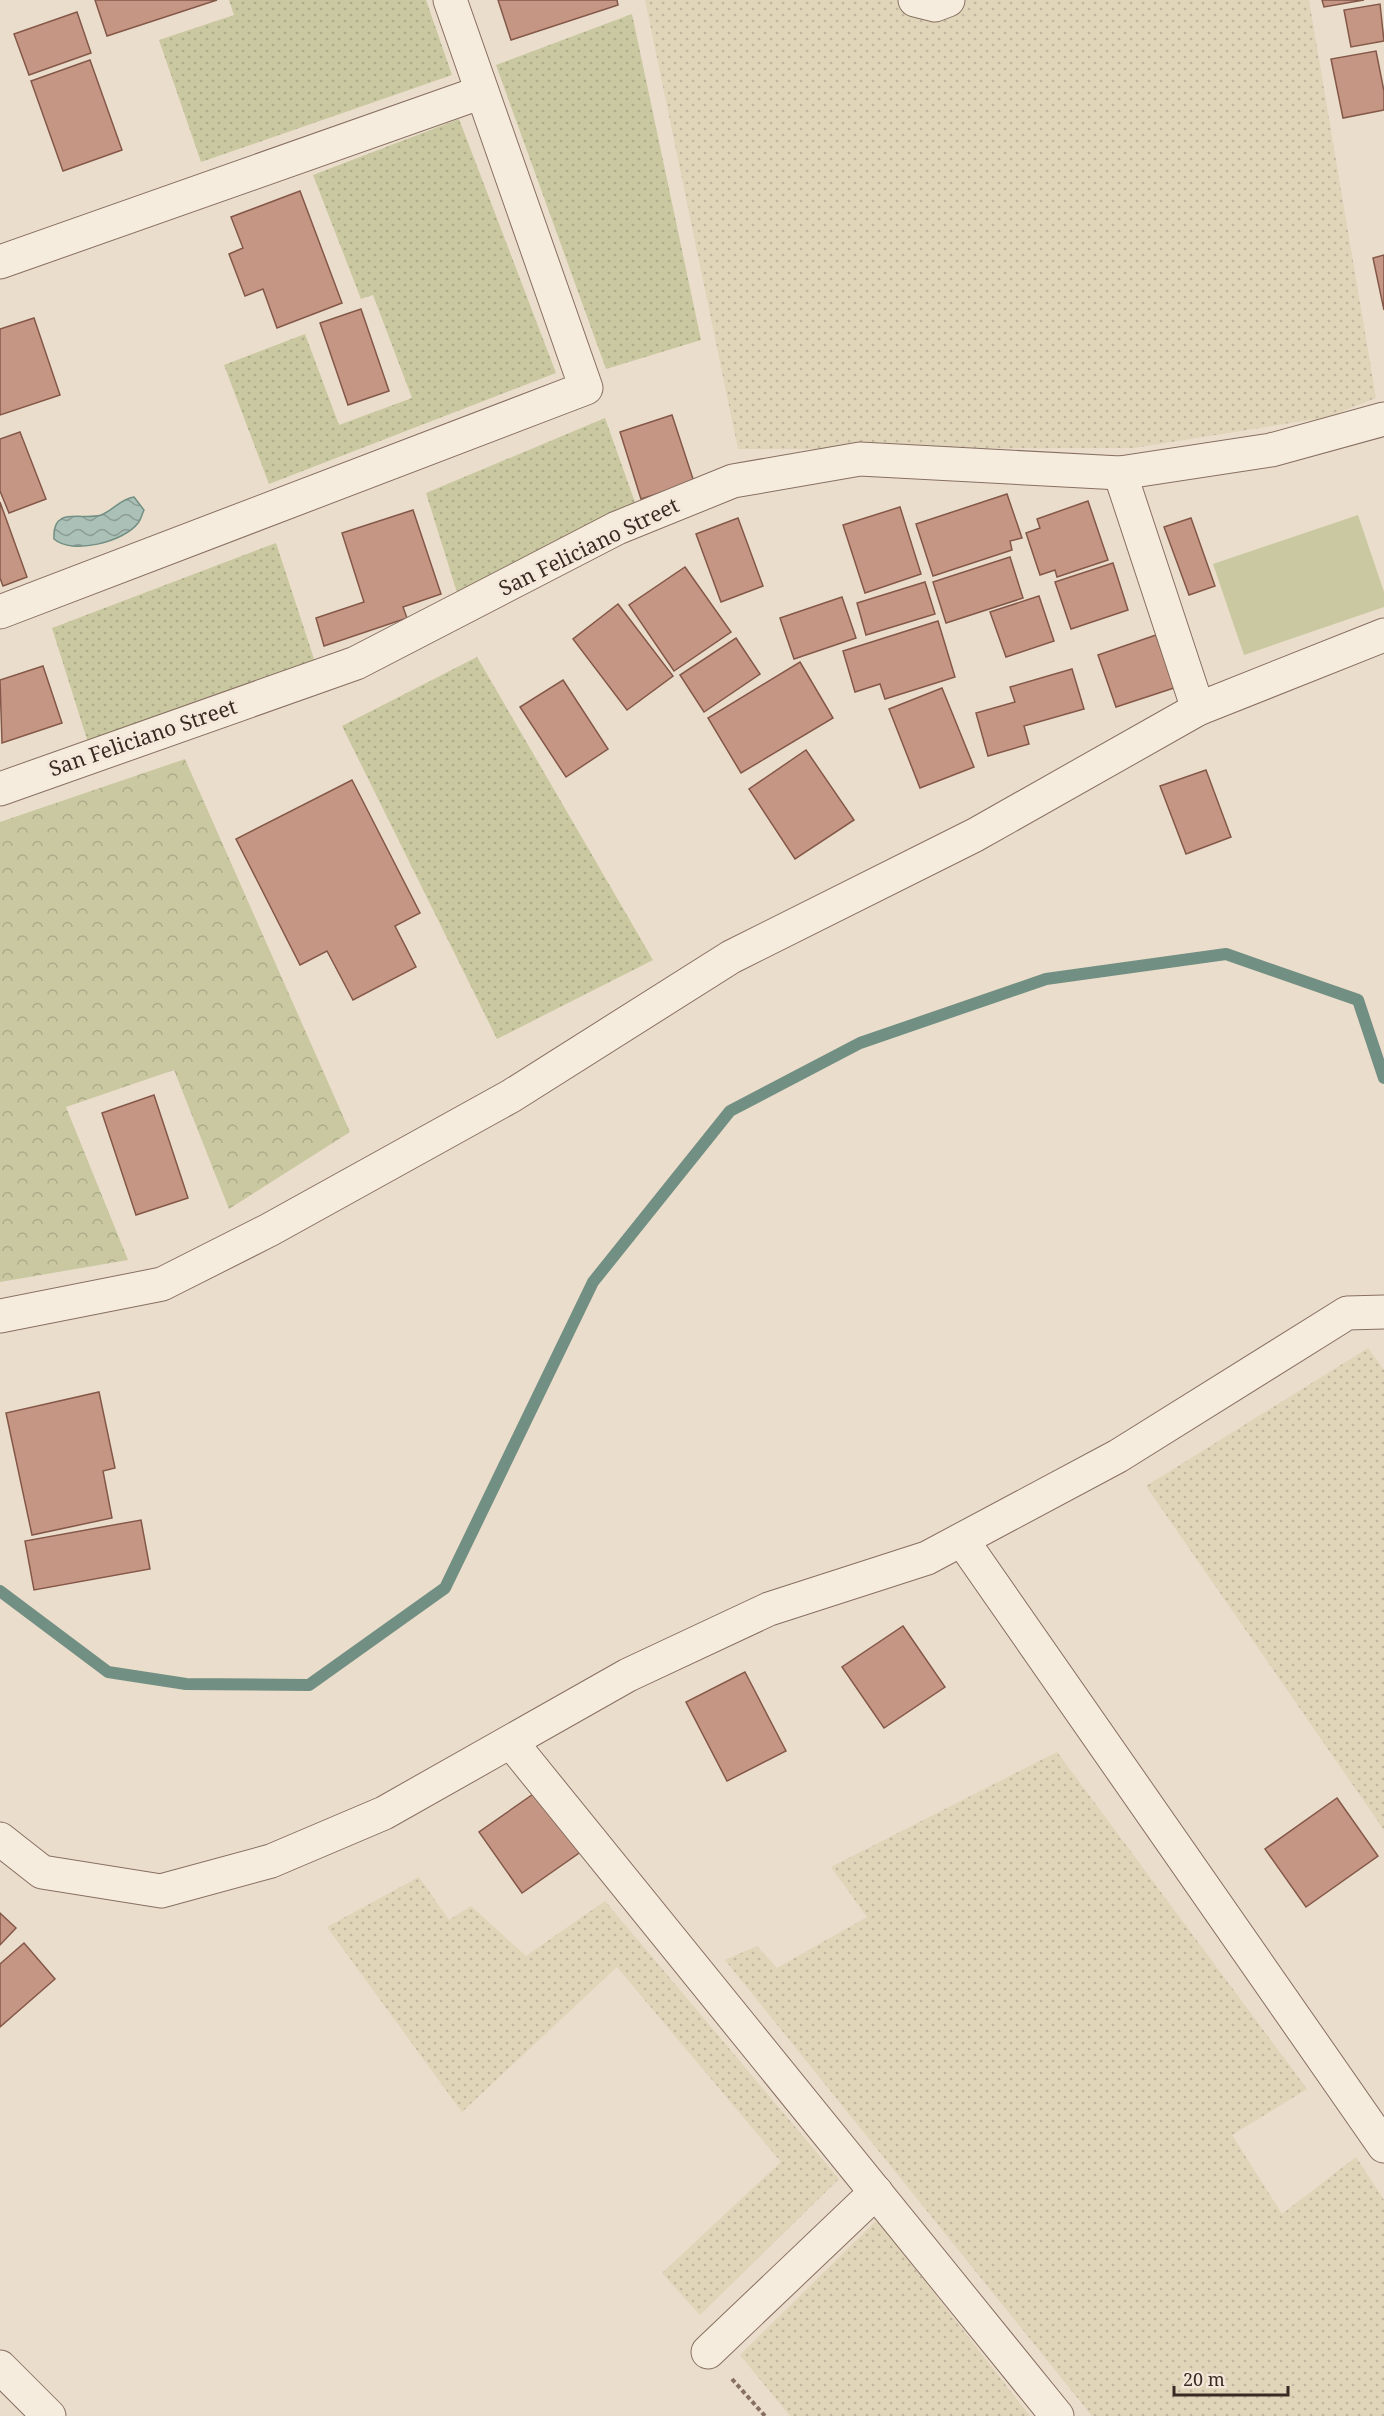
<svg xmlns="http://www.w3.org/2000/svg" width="1384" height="2416" viewBox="0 0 1384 2416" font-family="'Noto Serif',serif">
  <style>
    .farmland { fill: url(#farmland-dots) }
    .grass { fill: url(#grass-dots) }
    .forest { fill: url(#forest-crowns) }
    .pitch { fill: #c9c8a0 }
    .water { fill: url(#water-waves); stroke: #728f83; stroke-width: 1.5 }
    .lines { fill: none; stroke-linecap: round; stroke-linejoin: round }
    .stream { stroke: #728f83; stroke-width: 12 }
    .building { fill: #c69685; stroke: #845849; stroke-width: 1.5 }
    .minor-casing { stroke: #876f61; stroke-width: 35 }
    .path { stroke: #876f61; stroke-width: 4; stroke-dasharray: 4.5 3; stroke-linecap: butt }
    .minor { stroke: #f6ecde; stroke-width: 33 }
    .labels { text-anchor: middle; stroke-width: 6; stroke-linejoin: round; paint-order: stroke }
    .street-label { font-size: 21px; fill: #392a23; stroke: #f3e8da }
  </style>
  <defs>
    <pattern id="farmland-dots" width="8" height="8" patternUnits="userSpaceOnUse" patternTransform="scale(1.5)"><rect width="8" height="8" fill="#e0d4b9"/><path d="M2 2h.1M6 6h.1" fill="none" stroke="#c1b69f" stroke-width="1.8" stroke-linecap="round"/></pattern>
    <pattern id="grass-dots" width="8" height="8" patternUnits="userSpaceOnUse" patternTransform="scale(1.5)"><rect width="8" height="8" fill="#c9c8a0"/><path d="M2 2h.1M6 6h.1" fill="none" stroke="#adac8a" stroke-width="1.8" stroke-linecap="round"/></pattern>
    <pattern id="forest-crowns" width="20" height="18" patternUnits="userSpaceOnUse" patternTransform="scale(1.5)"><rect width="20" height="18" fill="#c9c8a0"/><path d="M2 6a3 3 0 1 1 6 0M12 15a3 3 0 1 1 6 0" fill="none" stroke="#adac8a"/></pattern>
    <pattern id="water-waves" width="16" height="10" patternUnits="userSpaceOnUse" patternTransform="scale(1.5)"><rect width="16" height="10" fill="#abc0b7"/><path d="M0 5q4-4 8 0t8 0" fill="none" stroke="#8c9c94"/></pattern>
  </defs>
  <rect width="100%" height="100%" fill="#ebddcb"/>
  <g class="farmland">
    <path d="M645 0H1309L1376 398 1328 417 1134 448 738 449Z"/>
    <path d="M1368 1348 1384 1370V1830L1146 1486Z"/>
    <path d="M1057 1752 1307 2089 1232 2135 1282 2214 1356 2157 1384 2200V2416H1092L725 1960 757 1946 777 1968 867 1917 831 1867Z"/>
    <path d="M419 1877 449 1920 471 1906 526 1956 605 1901 839 2179 700 2315 662 2273 781 2162 617 1967 462 2112 327 1927Z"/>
    <path d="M877 2220 1030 2416H790L740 2355Z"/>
  </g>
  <g class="grass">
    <path d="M229 0H426L452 75 201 162 159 40 234 15Z"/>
    <path d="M632 14 701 340 606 369 496 65Z"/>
    <path d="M459 119 556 373 269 484 224 365 305 334 339 425 412 398 373 295 361 299 313 175Z"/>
    <path d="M605 418 637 508 459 599 426 493Z"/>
    <path d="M276 543 317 668 90 749 52 628Z"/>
    <path d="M477 657 653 960 497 1039 342 726Z"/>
  </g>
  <path class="forest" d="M185 759 350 1132 229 1209 174 1070 66 1107 128 1260 0 1282V822Z"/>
  <path class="pitch" d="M1358 515 1384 592V607L1244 655 1213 564Z"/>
  <path class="water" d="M134 497 144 510C142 514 141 520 138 523 124 542 72 555 54 539 52 505 82 521 101 515 114 510 120 499 134 497Z"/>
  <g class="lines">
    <path class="stream" d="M0 1591 108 1672 186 1684 309 1685 445 1588 593 1282 730 1111 860 1043 1046 979 1226 954 1358 1000 1384 1078"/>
  </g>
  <g class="building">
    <path d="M95 0H217L107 36Z"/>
    <path d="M498 0H617L618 5 511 40Z"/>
    <path d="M1322 0H1364L1324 7Z"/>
    <path d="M1380 4 1384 41 1351 47 1344 10Z"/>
    <path d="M77 12 91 53 29 75 14 34Z"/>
    <path d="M1376 51 1384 91V110L1343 118 1331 59Z"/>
    <path d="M90 60 122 150 63 171 31 81Z"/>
    <path d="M300 191 342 303 277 328 263 289 245 296 229 254 243 248 231 217Z"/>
    <path d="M1384 255V310L1373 258Z"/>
    <path d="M361 309 389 391 348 405 320 323Z"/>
    <path d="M34 318 60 395 0 415V329Z"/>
    <path d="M672 415 694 482 641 499 620 432Z"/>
    <path d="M20 432 46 499 9 513 0 491V439Z"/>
    <path d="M1007 494 1022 538 1010 541 1012 550 933 576 916 524Z"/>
    <path d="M1088 501 1108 560 1057 577 1055 570 1040 575 1026 533 1040 528 1037 519Z"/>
    <path d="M0 502 27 577 3 586 0 578Z"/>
    <path d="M900 507 921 574 865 593 843 525Z"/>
    <path d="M413 510 441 594 403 607 407 618 324 646 316 618 364 602 342 533Z"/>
    <path d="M738 518 763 586 721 602 696 534Z"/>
    <path d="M1191 518 1215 586 1189 595 1164 527Z"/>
    <path d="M1010 557 1023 598 946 623 933 582Z"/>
    <path d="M1113 563 1128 610 1071 629 1055 582Z"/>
    <path d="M685 567 731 632 674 671 629 605Z"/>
    <path d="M925 582 935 614 866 635 857 603Z"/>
    <path d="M1039 596 1054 641 1006 657 990 612Z"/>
    <path d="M842 597 856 638 794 659 780 618Z"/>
    <path d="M618 604 673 676 627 710 573 639Z"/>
    <path d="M938 621 955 677 885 699 880 684 855 692 843 651Z"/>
    <path d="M1156 635 1174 688 1116 707 1098 655Z"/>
    <path d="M736 638 760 674 704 712 680 675Z"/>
    <path d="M800 662 833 718 741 773 708 718Z"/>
    <path d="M43 666 62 723 2 743 0 680Z"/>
    <path d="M1072 669 1084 709 1024 726 1029 744 988 756 976 713 1015 702 1010 687Z"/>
    <path d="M563 680 608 749 566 777 520 707Z"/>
    <path d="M942 688 974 767 920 788 889 709Z"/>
    <path d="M806 750 854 820 795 859 749 789Z"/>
    <path d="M1206 770 1231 837 1186 854 1160 786Z"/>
    <path d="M352 780 420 913 395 926 416 967 353 1000 327 951 300 965 236 839Z"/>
    <path d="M154 1095 188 1198 136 1215 102 1113Z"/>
    <path d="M99 1392 115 1468 103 1471 112 1518 32 1535 6 1413Z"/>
    <path d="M141 1520 150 1569 34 1590 25 1541Z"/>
    <path d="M903 1626 945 1687 884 1728 842 1667Z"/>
    <path d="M745 1672 786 1751 727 1781 686 1702Z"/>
    <path d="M539 1790 582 1851 522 1893 479 1832Z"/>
    <path d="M1337 1798 1378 1856 1306 1907 1265 1849Z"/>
    <path d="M0 1913 16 1928 0 1945Z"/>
    <path d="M24 1943 55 1979 0 2027V1964Z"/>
  </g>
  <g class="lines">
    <g class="minor-casing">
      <g id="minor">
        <path d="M915 0 935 5 948 0"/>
        <path d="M0 262 482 92"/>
        <path d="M1120 473 1198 709"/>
        <path d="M0 612 586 388 450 0"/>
        <path d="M0 789 356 663 617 528 733 481 860 459 1120 473 1271 450 1384 419"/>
        <path d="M0 1316 162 1284 269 1230 511 1096 731 957 975 835 1198 709 1384 635"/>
        <path d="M962 1540 1384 2146"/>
        <path d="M511 1742 1057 2416"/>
        <path d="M0 1839 42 1872 161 1891 271 1861 384 1813 628 1675 769 1609 927 1558 1118 1456 1347 1313 1384 1312"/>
        <path d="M708 2352 876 2192"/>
        <path d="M0 2367 49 2416"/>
      </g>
    </g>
    <path class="path" d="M732 2379 765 2416"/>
    <use href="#minor" class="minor"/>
  </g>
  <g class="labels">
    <g class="street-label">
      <text transform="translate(589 547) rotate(-26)" y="7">San Feliciano Street</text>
      <text transform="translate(143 738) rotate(-19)" y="7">San Feliciano Street</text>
    </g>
  </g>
  <path d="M1174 2386v9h114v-9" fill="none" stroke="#392a23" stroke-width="3"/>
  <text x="1183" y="2386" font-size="18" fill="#392a23" stroke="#f3e8da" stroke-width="4.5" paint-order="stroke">20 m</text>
</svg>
